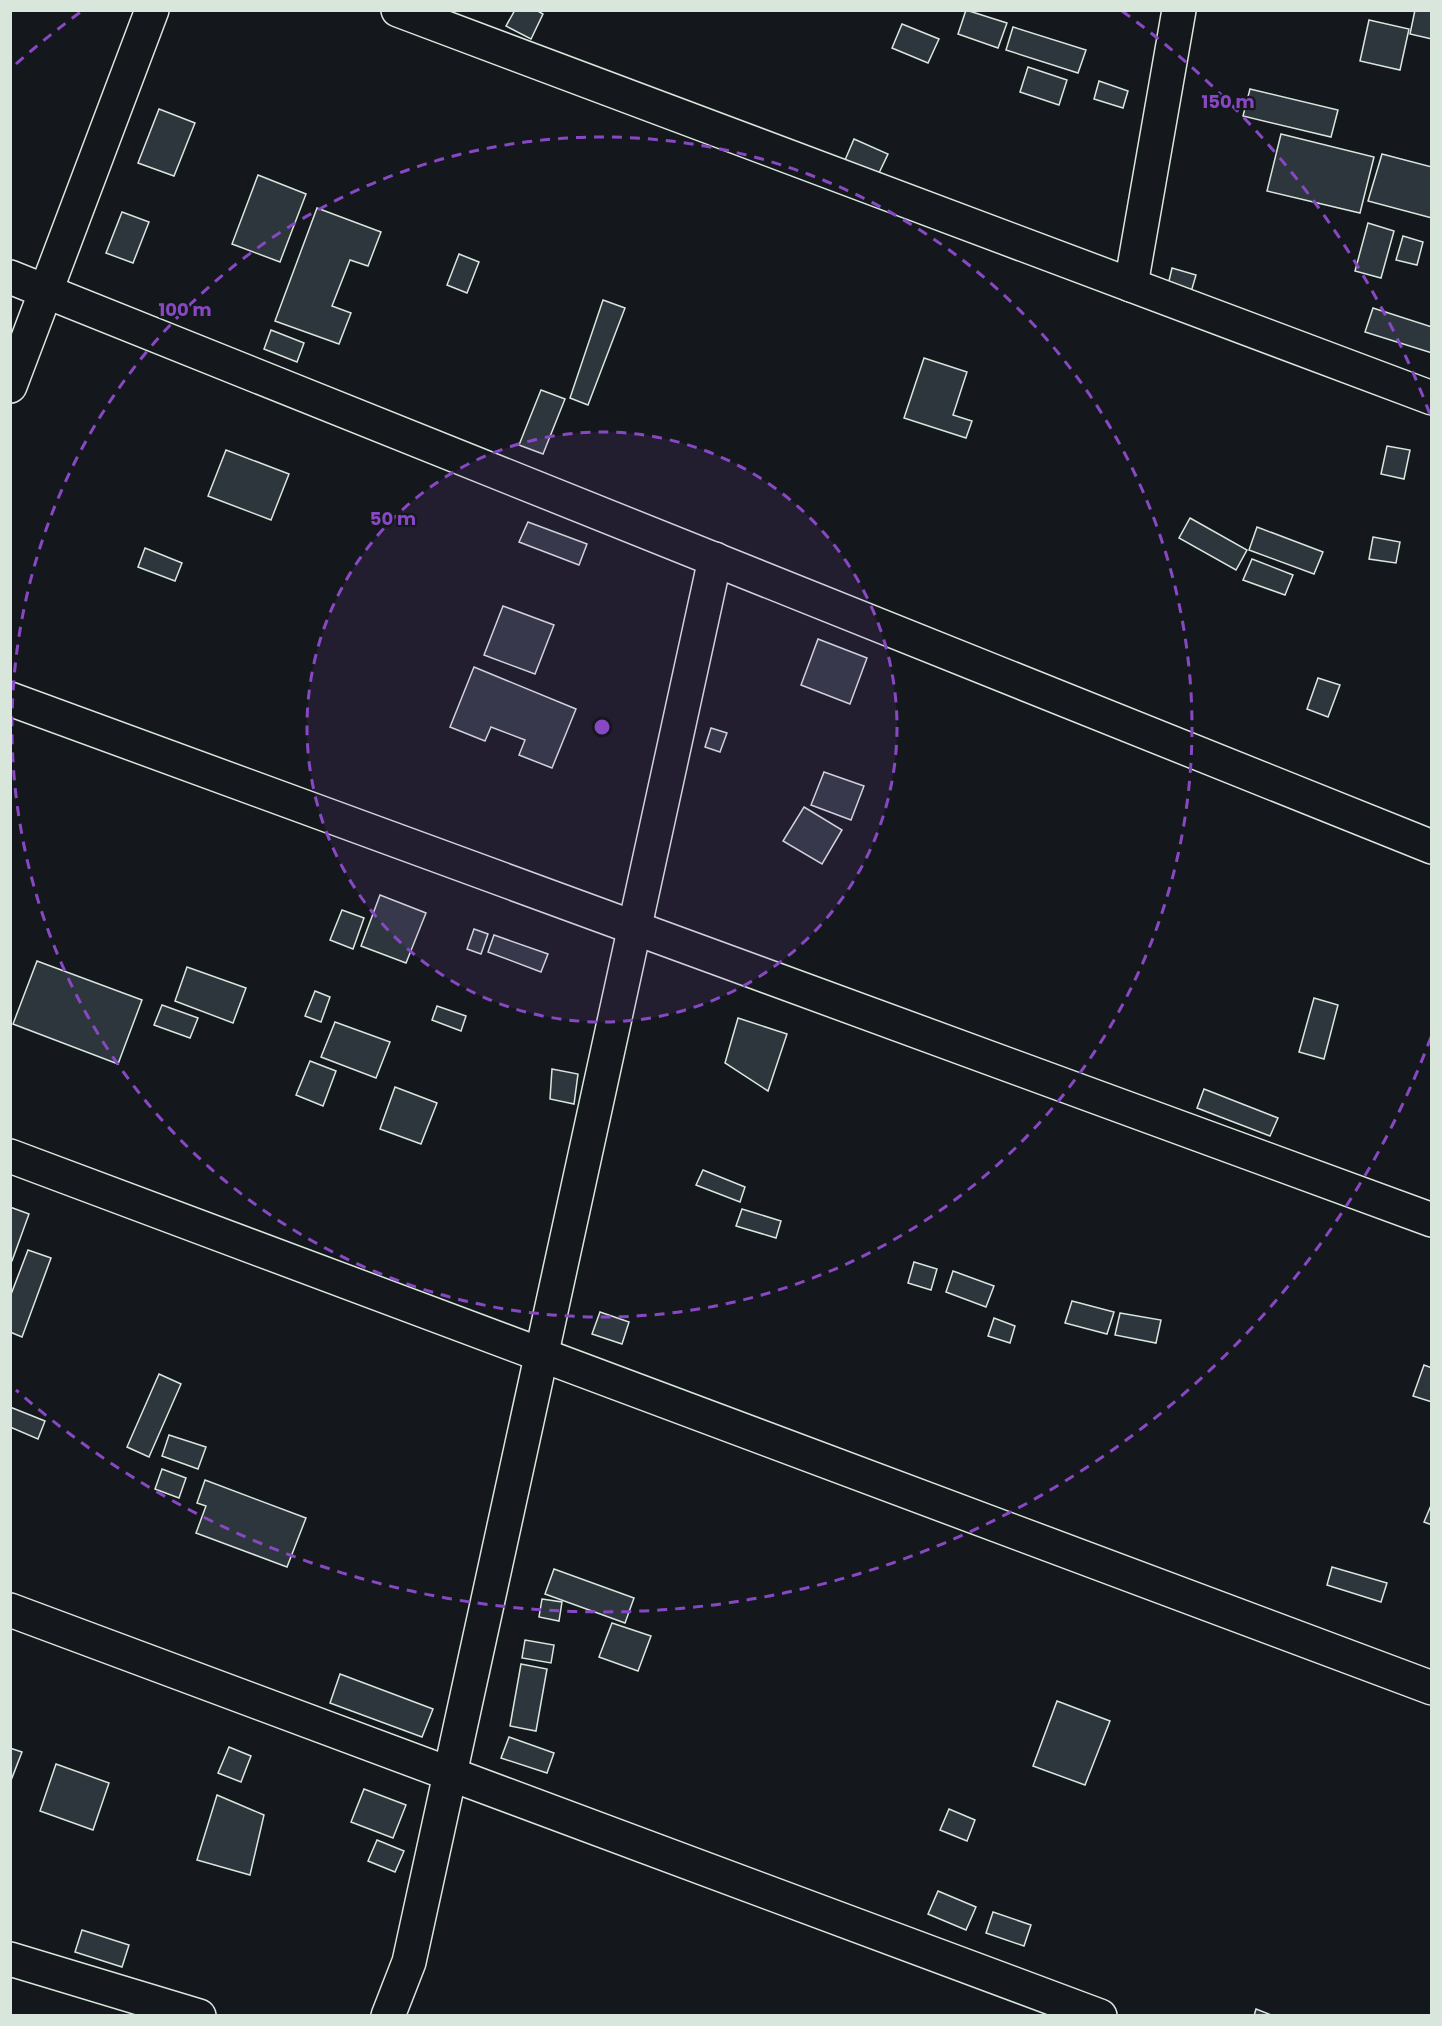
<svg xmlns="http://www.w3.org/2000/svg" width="1442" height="2026" viewBox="0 0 1442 2026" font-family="Poppins,sans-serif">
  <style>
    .building { fill: #2c363c; stroke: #d8e6dc; stroke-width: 1.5 }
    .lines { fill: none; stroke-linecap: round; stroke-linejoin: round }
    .minor-casing { stroke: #d8e6dc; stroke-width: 36 }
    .minor { stroke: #14181c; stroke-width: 33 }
    .ring { fill: none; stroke: #8948c3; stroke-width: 3; stroke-dasharray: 10 8 }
    .centre { fill: #8948c3; stroke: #14181c; stroke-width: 3 }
    .ring-label { font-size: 18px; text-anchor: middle; font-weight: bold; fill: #8948c3; stroke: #14181c; stroke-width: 4.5; stroke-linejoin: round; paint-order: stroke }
  </style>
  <rect width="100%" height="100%" fill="#14181c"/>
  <g class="building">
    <path d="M515 10H536L543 14 531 39 506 26Z"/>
    <path d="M966 10 1007 23 998 48 958 34Z"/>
    <path d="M1415 10H1432V39L1410 34Z"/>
    <path d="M1369 20 1409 29 1400 70 1360 61Z"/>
    <path d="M902 24 939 39 928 63 892 48Z"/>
    <path d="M1013 27 1086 50 1078 73 1006 50Z"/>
    <path d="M1028 67 1067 80 1059 105 1020 92Z"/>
    <path d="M1099 81 1128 91 1123 108 1094 99Z"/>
    <path d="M1250 89 1338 110 1331 137 1243 116Z"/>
    <path d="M159 109 195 123 174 176 138 163Z"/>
    <path d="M1281 134 1374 157 1360 213 1267 191Z"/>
    <path d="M854 139 888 154 878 175 845 160Z"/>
    <path d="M1382 154 1432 167V218L1368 201Z"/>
    <path d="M258 175 306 194 280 262 232 244Z"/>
    <path d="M317 208 381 232 368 266 350 260 332 306 351 313 339 344 275 321Z"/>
    <path d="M122 212 149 222 133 263 106 253Z"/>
    <path d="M1368 223 1394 231 1381 278 1355 271Z"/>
    <path d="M1403 236 1423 242 1417 265 1396 260Z"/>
    <path d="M459 254 479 262 467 293 447 285Z"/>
    <path d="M1172 268 1196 275 1191 292 1168 285Z"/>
    <path d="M603 300 625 308 588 405 570 398Z"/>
    <path d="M1373 308 1432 327V353L1365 332Z"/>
    <path d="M271 330 304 343 297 362 264 349Z"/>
    <path d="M924 358 967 372 953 415 972 421 966 438 904 418Z"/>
    <path d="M541 390 565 399 543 454 519 445Z"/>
    <path d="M1387 446 1410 450 1404 479 1381 474Z"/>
    <path d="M226 450 289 474 271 520 208 496Z"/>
    <path d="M1190 518 1247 550 1236 570 1179 538Z"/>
    <path d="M528 522 587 544 579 565 519 542Z"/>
    <path d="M1257 527 1323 552 1314 574 1249 550Z"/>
    <path d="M1373 537 1400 542 1396 563 1369 559Z"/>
    <path d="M145 548 182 563 175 581 138 567Z"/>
    <path d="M1252 559 1293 575 1285 595 1243 580Z"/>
    <path d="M503 606 554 625 535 674 484 655Z"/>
    <path d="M818 639 867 658 850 704 801 685Z"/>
    <path d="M474 667 576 709 552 768 519 755 525 740 491 727 485 741 450 727Z"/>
    <path d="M1318 678 1340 685 1328 717 1307 709Z"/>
    <path d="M711 728 727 733 720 752 705 747Z"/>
    <path d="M824 772 864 786 851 820 811 805Z"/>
    <path d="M804 807 842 830 822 864 783 841Z"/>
    <path d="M380 895 426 913 406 963 361 946Z"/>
    <path d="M342 910 364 918 353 949 330 940Z"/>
    <path d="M474 929 488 934 481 954 467 949Z"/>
    <path d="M494 935 548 954 541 972 488 952Z"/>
    <path d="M37 961 142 1000 118 1064 13 1024Z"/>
    <path d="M187 967 246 988 233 1023 175 1001Z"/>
    <path d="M315 991 330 997 321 1022 305 1016Z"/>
    <path d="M1314 998 1338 1005 1324 1059 1299 1052Z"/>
    <path d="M162 1005 198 1018 190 1038 154 1025Z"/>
    <path d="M437 1006 466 1016 461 1031 432 1020Z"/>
    <path d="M738 1018 787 1034 768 1091 725 1063Z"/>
    <path d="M335 1022 390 1042 376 1078 321 1057Z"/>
    <path d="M310 1061 336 1071 323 1106 296 1095Z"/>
    <path d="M552 1069 578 1074 574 1104 550 1099Z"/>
    <path d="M395 1087 437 1103 421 1144 380 1129Z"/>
    <path d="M1204 1089 1278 1118 1270 1136 1197 1108Z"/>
    <path d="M703 1170 745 1187 740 1202 696 1185Z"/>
    <path d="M10 1207 29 1214 12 1261H10Z"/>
    <path d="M742 1209 781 1221 776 1238 736 1226Z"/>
    <path d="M28 1250 51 1258 22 1337 10 1332V1297Z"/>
    <path d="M914 1262 937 1269 931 1290 908 1283Z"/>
    <path d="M953 1271 994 1286 986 1307 946 1292Z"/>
    <path d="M1072 1301 1114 1312 1107 1334 1065 1323Z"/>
    <path d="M600 1312 629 1322 622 1344 592 1334Z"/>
    <path d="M1120 1313 1161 1320 1156 1343 1115 1335Z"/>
    <path d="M994 1318 1015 1326 1010 1343 988 1336Z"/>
    <path d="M1424 1365 1432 1368V1402L1413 1396Z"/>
    <path d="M159 1374 181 1384 149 1457 127 1447Z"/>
    <path d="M10 1407 45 1421 38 1439 10 1427Z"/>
    <path d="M169 1435 206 1447 198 1469 162 1456Z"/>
    <path d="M162 1469 186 1478 179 1498 155 1489Z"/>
    <path d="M205 1480 306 1518 287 1567 196 1533 206 1506 197 1503Z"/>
    <path d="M1432 1503V1525L1424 1522Z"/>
    <path d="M1332 1567 1387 1583 1381 1602 1327 1585Z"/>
    <path d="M554 1569 634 1598 625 1623 545 1594Z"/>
    <path d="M542 1599 562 1602 559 1621 539 1617Z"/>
    <path d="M612 1623 651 1636 638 1671 599 1657Z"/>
    <path d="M525 1640 554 1645 551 1663 522 1658Z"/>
    <path d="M521 1664 547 1669 536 1731 510 1726Z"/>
    <path d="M340 1674 433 1709 422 1737 330 1703Z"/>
    <path d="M1057 1701 1110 1721 1085 1785 1033 1766Z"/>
    <path d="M509 1737 554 1753 547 1773 501 1758Z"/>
    <path d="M229 1747 251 1756 241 1782 218 1773Z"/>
    <path d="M10 1748 22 1752 10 1783Z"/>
    <path d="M56 1764 109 1783 93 1830 40 1811Z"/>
    <path d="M364 1789 406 1805 393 1838 351 1822Z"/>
    <path d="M217 1795 264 1815 250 1875 197 1860Z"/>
    <path d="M949 1809 975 1820 967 1841 940 1830Z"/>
    <path d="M377 1840 404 1851 395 1872 368 1861Z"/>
    <path d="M938 1891 976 1907 966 1930 928 1914Z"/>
    <path d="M993 1912 1031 1925 1024 1946 986 1933Z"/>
    <path d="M82 1930 129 1945 122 1967 75 1952Z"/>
    <path d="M1256 2009 1274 2016H1254Z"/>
  </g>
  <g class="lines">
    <g class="minor-casing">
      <g id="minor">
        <path d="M398 10 1432 398"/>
        <path d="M10 277 1432 847"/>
        <path d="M1131 285 1179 10"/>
        <path d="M10 386 152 10"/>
        <path d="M10 699 1432 1220"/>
        <path d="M10 1156 1432 1688"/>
        <path d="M10 1610 1100 2016"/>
        <path d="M10 1959 199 2016"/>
        <path d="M388 2016 409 1962 715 559"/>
      </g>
    </g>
    <use href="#minor" class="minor"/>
  </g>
  <circle cx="602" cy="727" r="295" fill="#8948c3" fill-opacity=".12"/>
  <g class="ring">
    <circle cx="602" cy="727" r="295"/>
    <circle cx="602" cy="727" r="590"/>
    <path d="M1431 1037A885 885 0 0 1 16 1390M16 64A885 885 0 0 1 82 11M1122 11A885 885 0 0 1 1431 417"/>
  </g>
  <circle cx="602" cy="727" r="9" class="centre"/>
  <g class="ring-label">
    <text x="1228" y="108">150 m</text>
    <text x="185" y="316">100 m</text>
    <text x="393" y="525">50 m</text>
  </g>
  <rect width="1442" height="2026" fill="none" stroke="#d8e6dc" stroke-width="24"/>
</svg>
